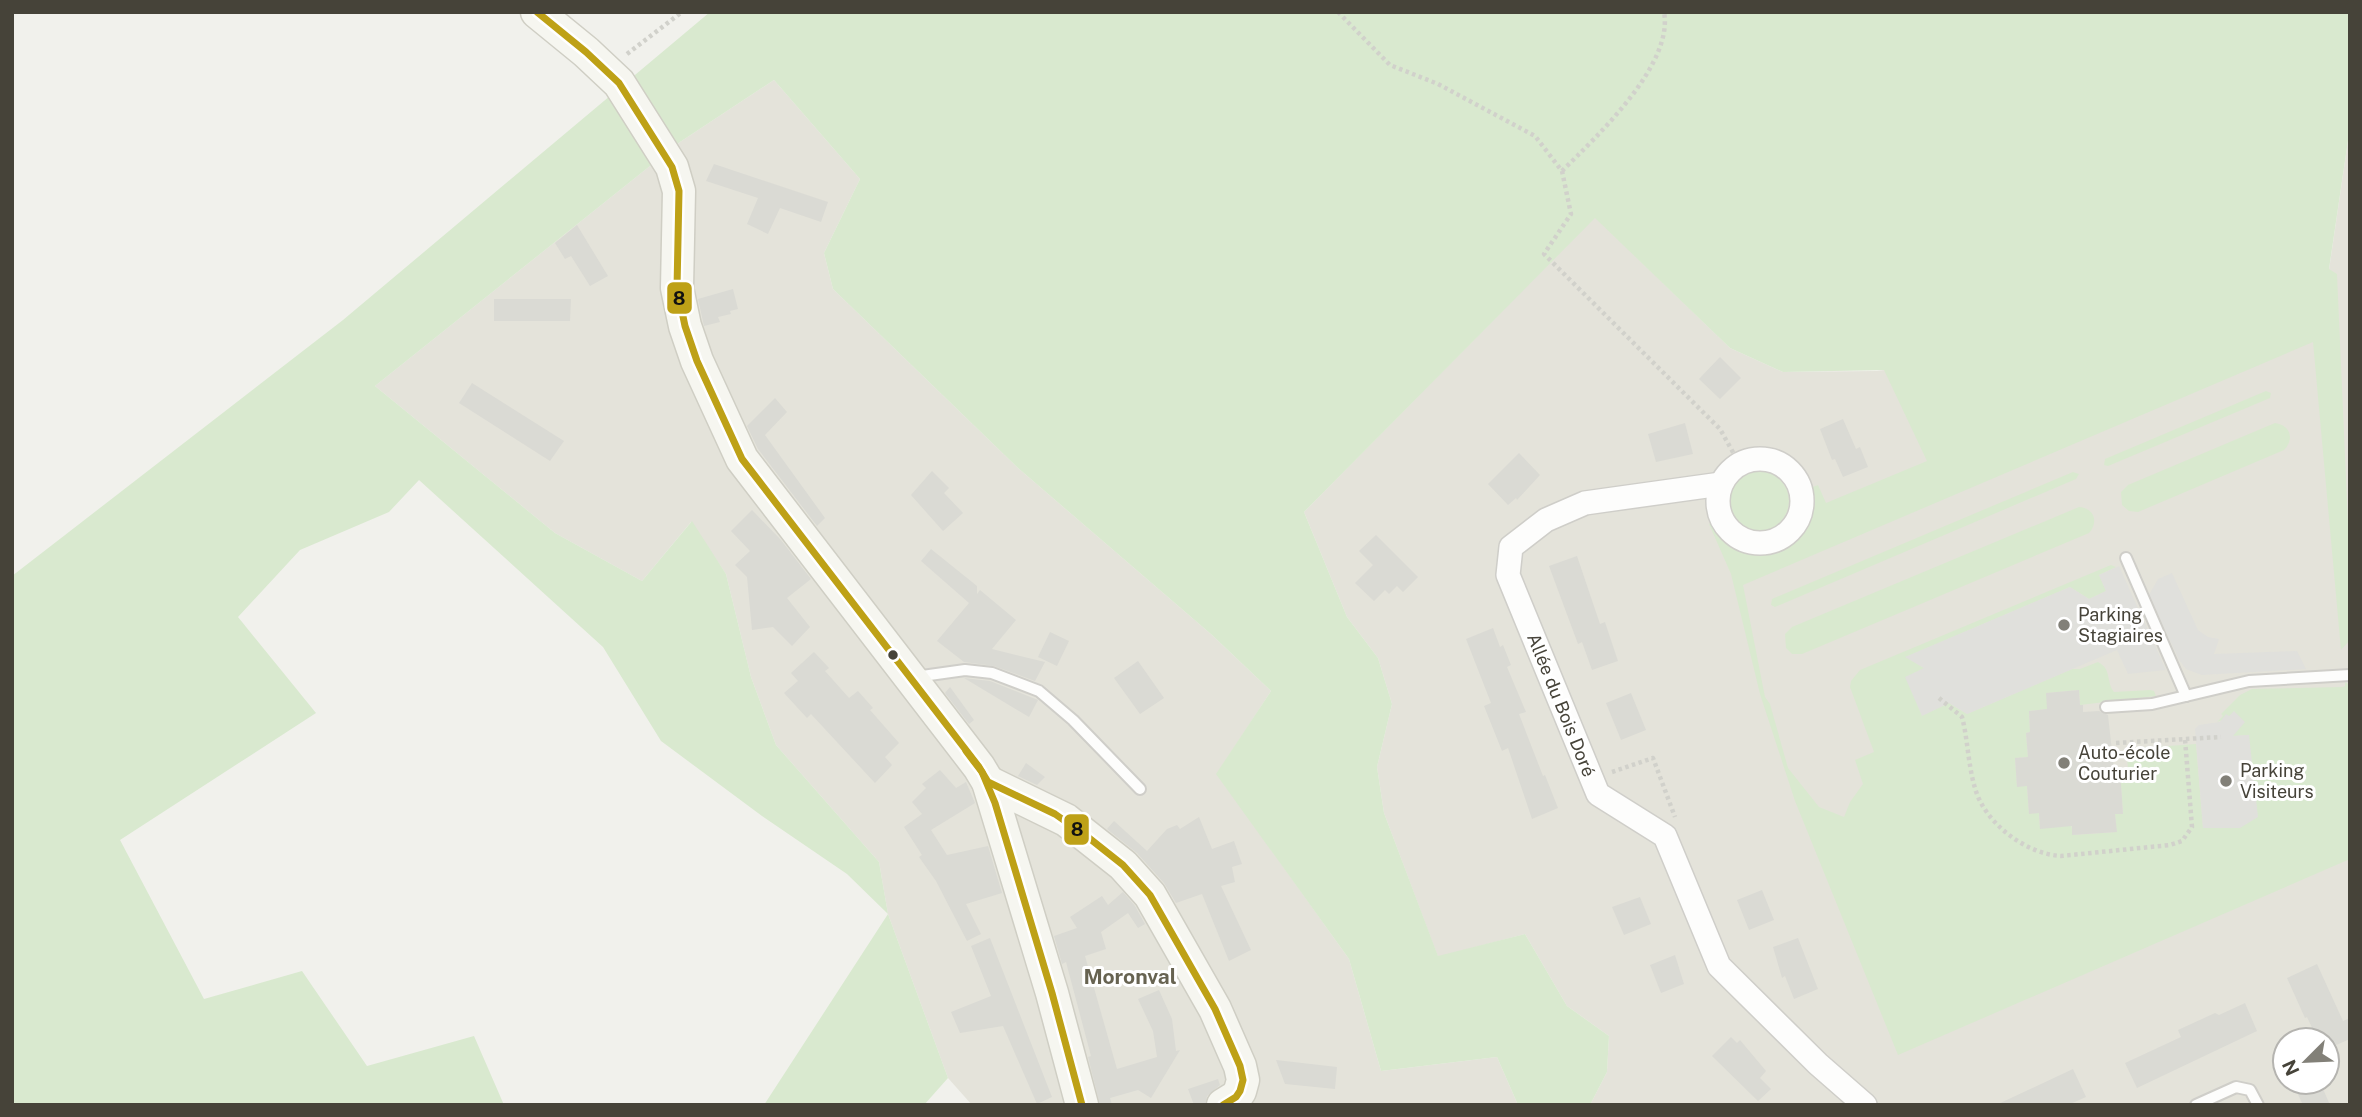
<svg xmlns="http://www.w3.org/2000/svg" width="2362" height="1117" viewBox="0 0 2362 1117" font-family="'Public Sans',sans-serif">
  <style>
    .residential { fill: #e4e3da; fill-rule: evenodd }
    .green { fill: #d9e9cf }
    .parking { fill: #e0e0dc }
    .building { fill: #dadad4 }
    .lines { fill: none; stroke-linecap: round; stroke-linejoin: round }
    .lane-casing { stroke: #cfcec9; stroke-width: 14 }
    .street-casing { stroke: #cfcec9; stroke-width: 26 }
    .secondary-casing { stroke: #cfcec4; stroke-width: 35 }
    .path { stroke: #d1d1cb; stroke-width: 4.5; stroke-dasharray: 3.5 3.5; stroke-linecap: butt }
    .lane { stroke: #fdfdfc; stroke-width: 10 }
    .street { stroke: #fdfdfc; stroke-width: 23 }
    .secondary { stroke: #f6f6f0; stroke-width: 32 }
    .bus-1-casing { stroke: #fff; stroke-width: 12 }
    .bus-1 { stroke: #bea117; stroke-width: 7 }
    .poi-dot { fill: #828078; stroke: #fff; stroke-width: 2.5 }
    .bus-dot { fill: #464339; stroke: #fff; stroke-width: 2.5 }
    .labels { text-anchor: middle; stroke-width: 6; stroke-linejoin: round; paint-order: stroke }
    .poi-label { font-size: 18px; fill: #464339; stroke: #fff; text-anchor: start }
    .street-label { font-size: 18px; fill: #464339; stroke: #fff }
    .quarter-label { font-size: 21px; font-weight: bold; fill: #676351; stroke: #fff }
    .line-badge { stroke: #fff; stroke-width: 2.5 }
    .pale-badge-label { font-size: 19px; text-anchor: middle; font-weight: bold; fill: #111 }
  </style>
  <rect width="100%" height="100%" fill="#f1f1ec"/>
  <g class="residential">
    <path d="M774 80 860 179 824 253 833 289 1018 468 1212 635 1271 691 1217 774 1349 959 1381 1071 1497 1057 1518 1105H972L948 1078 888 914 879 862 776 745 751 677 726 574 691 522 642 581 555 533 375 386 680 142Z"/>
    <path d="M2350 127V1105H1590L1607 1072 1609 1036 1567 1006 1525 934 1438 957 1384 813 1377 767 1392 704 1378 658 1347 617 1304 512 1595 217 1730 348 1783 372 1877 371 1993 356 2329 270ZM2285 1040H2327V1082H2285Z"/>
  </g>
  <g class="green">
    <path d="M710 12H2350V127L2329 269 2337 274 2350 570V640L2341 650 2313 342 1743 585 1765 697 1770 704 1788 768 1819 807 1844 817 1850 802 1863 784 1855 760 1874 752 1850 687 1851 681 1860 670 2111 565 2116 567 2099 575 2106 591 2089 599 2070 587 1906 657 1924 668 1923 715 1949 703 1967 714 2072 669H2080L2098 662C2112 669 2106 682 2114 692L2150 690 2154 691 2156 696 2080 705 2079 690 2047 693V709L2029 711 2030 732 2026 733 2028 757 2015 758 2017 786H2027L2029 813H2039L2040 828 2071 824 2073 835 2116 832 2115 814 2123 813 2120 772H2125L2128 768 2126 749 2196 744 2203 828 2248 735 2232 736 2229 717 2217 722 2223 716 2221 714 2240 695 2252 689 2342 687 2345 686V682L2350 685V859L1898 1055 1795 801 1760 694 1731 574 1709 524 1714 522C1725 534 1736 549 1753 552 1777 556 1806 535 1811 511 1812 504 1808 496 1807 489L1818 485 1826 503 1927 461 1884 370 1783 372 1730 348 1595 218 1304 512 1347 617 1378 658 1392 704 1377 767 1384 813 1438 956 1525 934 1567 1006 1609 1036 1607 1072 1590 1105H1518L1497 1057 1381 1071 1349 959 1216 774 1271 691 1212 635 1018 468 833 289 824 253 860 179 774 80 680 142 375 386 555 533 642 581 692 521 726 574 751 677 776 745 879 862 888 914 948 1078 924 1105H764L888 914 847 874 762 816 661 741 603 647 419 480 389 512 300 550 238 617 316 713 120 840 204 999 302 971 367 1066 474 1036 504 1105H12V576L343 320Z"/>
    <path d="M2266 391 2271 393 2270 398 2108 466 2104 465 2105 459Z"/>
    <path d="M2275 423C2290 425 2295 439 2284 450L2138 512 2129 511 2122 505 2121 492 2128 485Z"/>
    <circle cx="1759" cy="501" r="30"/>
    <path d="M2073 472 2079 474 2076 479 1775 607 1771 605 1772 599Z"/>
    <path d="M2079 507C2094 508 2099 522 2089 533L1802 654H1792L1786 648 1785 634 1792 627Z"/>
  </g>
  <g class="parking">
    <path d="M2119 566 2166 670 2128 674 2117 650 1967 714 1949 703 1922 716 1905 677 1924 668 1905 657 2070 587 2089 599 2106 591 2099 575Z"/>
    <path d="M2172 573 2198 630 2208 637 2219 639 2214 654 2297 651 2306 669 2202 675 2186 669 2179 660 2149 595 2158 579Z"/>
    <path d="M2234 711 2245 722 2233 736 2249 735 2258 817 2240 828H2203L2195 729 2199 725 2220 722 2226 714 2229 716Z"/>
  </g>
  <g class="building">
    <path d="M714 164 828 202 821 222 780 208 768 234 747 224 758 198 706 181Z"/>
    <path d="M577 225 608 276 590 286 571 256 565 259 555 243Z"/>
    <path d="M733 289 738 309 730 311 731 314 718 317 720 322 704 326 698 299Z"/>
    <path d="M494 299H571L570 321H494Z"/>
    <path d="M1720 357 1741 378 1720 399 1699 379Z"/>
    <path d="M472 383 564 441 550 461 459 403Z"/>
    <path d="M775 398 787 412 765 435 825 518 817 526 758 449 747 426Z"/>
    <path d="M1843 419 1856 449 1860 447 1868 467 1843 477 1835 459 1832 460 1820 429Z"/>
    <path d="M1685 423 1693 454 1656 462 1648 434Z"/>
    <path d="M1519 453 1540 475 1517 500 1516 498 1508 505 1488 484Z"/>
    <path d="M932 471 949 488 944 493 963 513 943 531 911 495Z"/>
    <path d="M752 510 781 540 811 579 787 598 810 627 792 646 773 627 752 630 747 577 735 565 750 551 731 531Z"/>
    <path d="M1376 535 1418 577 1403 592 1397 586 1389 594 1385 590 1374 601 1355 583 1373 565 1359 551Z"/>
    <path d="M931 549 977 586V594L980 590 1016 620 992 649 1045 662 1035 681 994 666 964 662 937 641 969 603 921 561Z"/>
    <path d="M1577 556 1600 624 1605 622 1618 661 1592 670 1582 642 1578 644 1549 566Z"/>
    <path d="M1493 628 1500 647 1503 645 1511 665 1507 667 1526 712 1519 714 1543 776 1545 775 1558 808 1532 819 1508 748 1502 751 1484 706 1491 703 1466 639Z"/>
    <path d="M1050 632 1069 641 1057 666 1038 657Z"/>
    <path d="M814 652 829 668 825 671 849 698 858 691 873 708 870 710 899 743 885 757 892 765 875 783 811 714 807 718 784 693 798 681 791 673Z"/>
    <path d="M1138 661 1164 698 1140 714 1114 678Z"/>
    <path d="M964 678 990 681 1038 700 1029 717Z"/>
    <path d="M950 687 974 720 969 724 945 693Z"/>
    <path d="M2079 690 2080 705H2083V712L2099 711 2108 715 2114 769H2120L2123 814H2115L2117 832 2072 835V826L2040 829 2039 813 2029 814 2027 786 2017 787 2015 758 2028 757 2026 733 2030 732 2029 711 2047 709 2046 693Z"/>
    <path d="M1631 693 1646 730 1621 740 1606 703Z"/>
    <path d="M1026 763 1045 777 1037 785 1018 776Z"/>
    <path d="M940 770 956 788 966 782 975 803 931 830 947 855 988 846 1002 893 966 904 981 934 967 941 936 881 919 857 922 855 904 827 922 814 912 802 926 788 922 784Z"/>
    <path d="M1199 817 1212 849 1234 841 1242 864 1232 867 1235 882 1221 886 1251 950 1229 961 1202 894 1176 903 1164 883 1137 853 1107 829 1114 821 1147 851 1167 829 1177 825 1180 829Z"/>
    <path d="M1762 890 1774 920 1749 930 1737 900Z"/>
    <path d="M1123 892 1135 906 1145 924 1138 928 1128 913 1101 932 1106 949 1085 956 1117 1069 1157 1057 1153 1031 1138 999 1159 990 1172 1019 1176 1051 1180 1050 1151 1098 1138 1090 1110 1098 1112 1105H1100L1088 1057 1091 1056 1066 962 1062 964 1054 936 1077 928 1070 917 1102 896 1108 905Z"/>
    <path d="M1640 897 1651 924 1624 935 1612 907Z"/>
    <path d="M990 938 1052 1097 1037 1104 1003 1026 960 1033 951 1012 991 996 971 946Z"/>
    <path d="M1798 938 1818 989 1794 999 1785 976 1782 978 1773 947Z"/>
    <path d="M1675 955 1684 984 1661 993 1650 965Z"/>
    <path d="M2317 964 2343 1021 2350 1018V1039L2327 1049V1040H2321L2318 1033 2315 1034 2307 1017 2305 1018 2287 978Z"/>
    <path d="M2245 1003 2257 1031 2137 1088 2125 1063 2181 1037 2178 1030 2215 1013 2219 1015Z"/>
    <path d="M1731 1037 1737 1043 1740 1040 1766 1071 1760 1078 1771 1089 1758 1101 1712 1056Z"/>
    <path d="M1276 1060 1337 1067 1335 1089 1285 1084Z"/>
    <path d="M2073 1069 2086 1097 2068 1105H1996Z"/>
    <path d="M1218 1079 1220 1085 1207 1096 1205 1105H1194L1188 1089Z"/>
    <path d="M2292 1082H2320L2330 1105H2303Z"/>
  </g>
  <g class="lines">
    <g class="lane-casing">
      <g id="lane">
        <path d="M2126 558 2186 696"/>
        <path d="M915 677 965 670 992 673 1039 691 1073 720 1140 789"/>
        <path d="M2106 707 2152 704 2249 681 2350 675"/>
        <path d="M2196 1105 2236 1087 2250 1090 2258 1105"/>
      </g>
    </g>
    <g class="street-casing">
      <g id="street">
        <circle cx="1760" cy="501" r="42"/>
        <path d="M1721 484 1585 503 1546 520 1511 547 1508 575 1598 794 1665 836 1719 966 1818 1064 1865 1105"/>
      </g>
    </g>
    <g class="secondary-casing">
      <g id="secondary">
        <path d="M537 12 586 52 619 83 672 167 679 191 677 288 685 326 697 361 742 459 979 767 988 782 1052 993 1082 1105"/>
        <path d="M988 782 1066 820 1123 865 1150 895 1215 1009 1240 1066 1243 1080 1240 1091 1236 1097 1223 1105"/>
      </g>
    </g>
    <g class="path">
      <path d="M1338 12 1390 65 1438 84 1535 136 1562 171 1571 214 1544 254 1720 429 1739 463"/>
      <path d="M627 54 682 12"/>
      <path d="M1562 171C1596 137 1674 65 1664 12"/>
      <path d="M1939 698 1962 717C1968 740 1968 765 1975 788 1984 822 2025 854 2061 856L2170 845 2182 841 2192 827 2185 739"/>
      <path d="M2116 743 2221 737"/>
      <path d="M1612 772 1653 758 1675 817"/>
    </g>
    <use href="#lane" class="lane"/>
    <use href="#street" class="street"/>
    <use href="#secondary" class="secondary"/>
    <g class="bus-1-casing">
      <g id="bus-1">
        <path d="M537 12 586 52 619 83 672 167 679 191 677 288 685 326 697 361 742 459 979 767 988 782 1055 814 1089 838 1123 865 1150 895 1215 1009 1240 1066 1243 1080 1240 1091 1236 1097 1223 1105"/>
        <path d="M966 751 982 772 995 803 1052 993 1082 1105"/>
      </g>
    </g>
    <use href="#bus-1" class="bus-1"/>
  </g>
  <g class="poi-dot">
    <circle cx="2064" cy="625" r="7"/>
    <circle cx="2064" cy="763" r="7"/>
    <circle cx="2226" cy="781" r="7"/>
  </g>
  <circle class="bus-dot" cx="893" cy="655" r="6"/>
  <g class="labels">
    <g class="poi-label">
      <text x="2078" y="621">Parking<tspan x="2078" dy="21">Stagiaires</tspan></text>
      <text x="2078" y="759">Auto-école<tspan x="2078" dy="21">Couturier</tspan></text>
      <text x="2240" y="777">Parking<tspan x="2240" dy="21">Visiteurs</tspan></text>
    </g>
    <g class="street-label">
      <text transform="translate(1561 705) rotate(68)" y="6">Allée du Bois Doré</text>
    </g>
    <g class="quarter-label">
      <text x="1130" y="984">Moronval</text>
    </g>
  </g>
  <g class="line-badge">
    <rect x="666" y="281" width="27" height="34" rx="7" fill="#bea117"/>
    <rect x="1063" y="813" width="27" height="33" rx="7" fill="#bea117"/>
  </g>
  <g class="pale-badge-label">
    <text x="679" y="305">8</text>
    <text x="1077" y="836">8</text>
  </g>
  <rect width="2362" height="1117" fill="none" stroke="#464339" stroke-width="28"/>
  <g transform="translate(2306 1061) rotate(246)"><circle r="33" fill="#ffffff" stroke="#b5b4b0" stroke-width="2"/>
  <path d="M0-5L12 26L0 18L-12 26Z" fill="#828078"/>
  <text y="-10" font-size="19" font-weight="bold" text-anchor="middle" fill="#464339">N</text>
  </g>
</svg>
